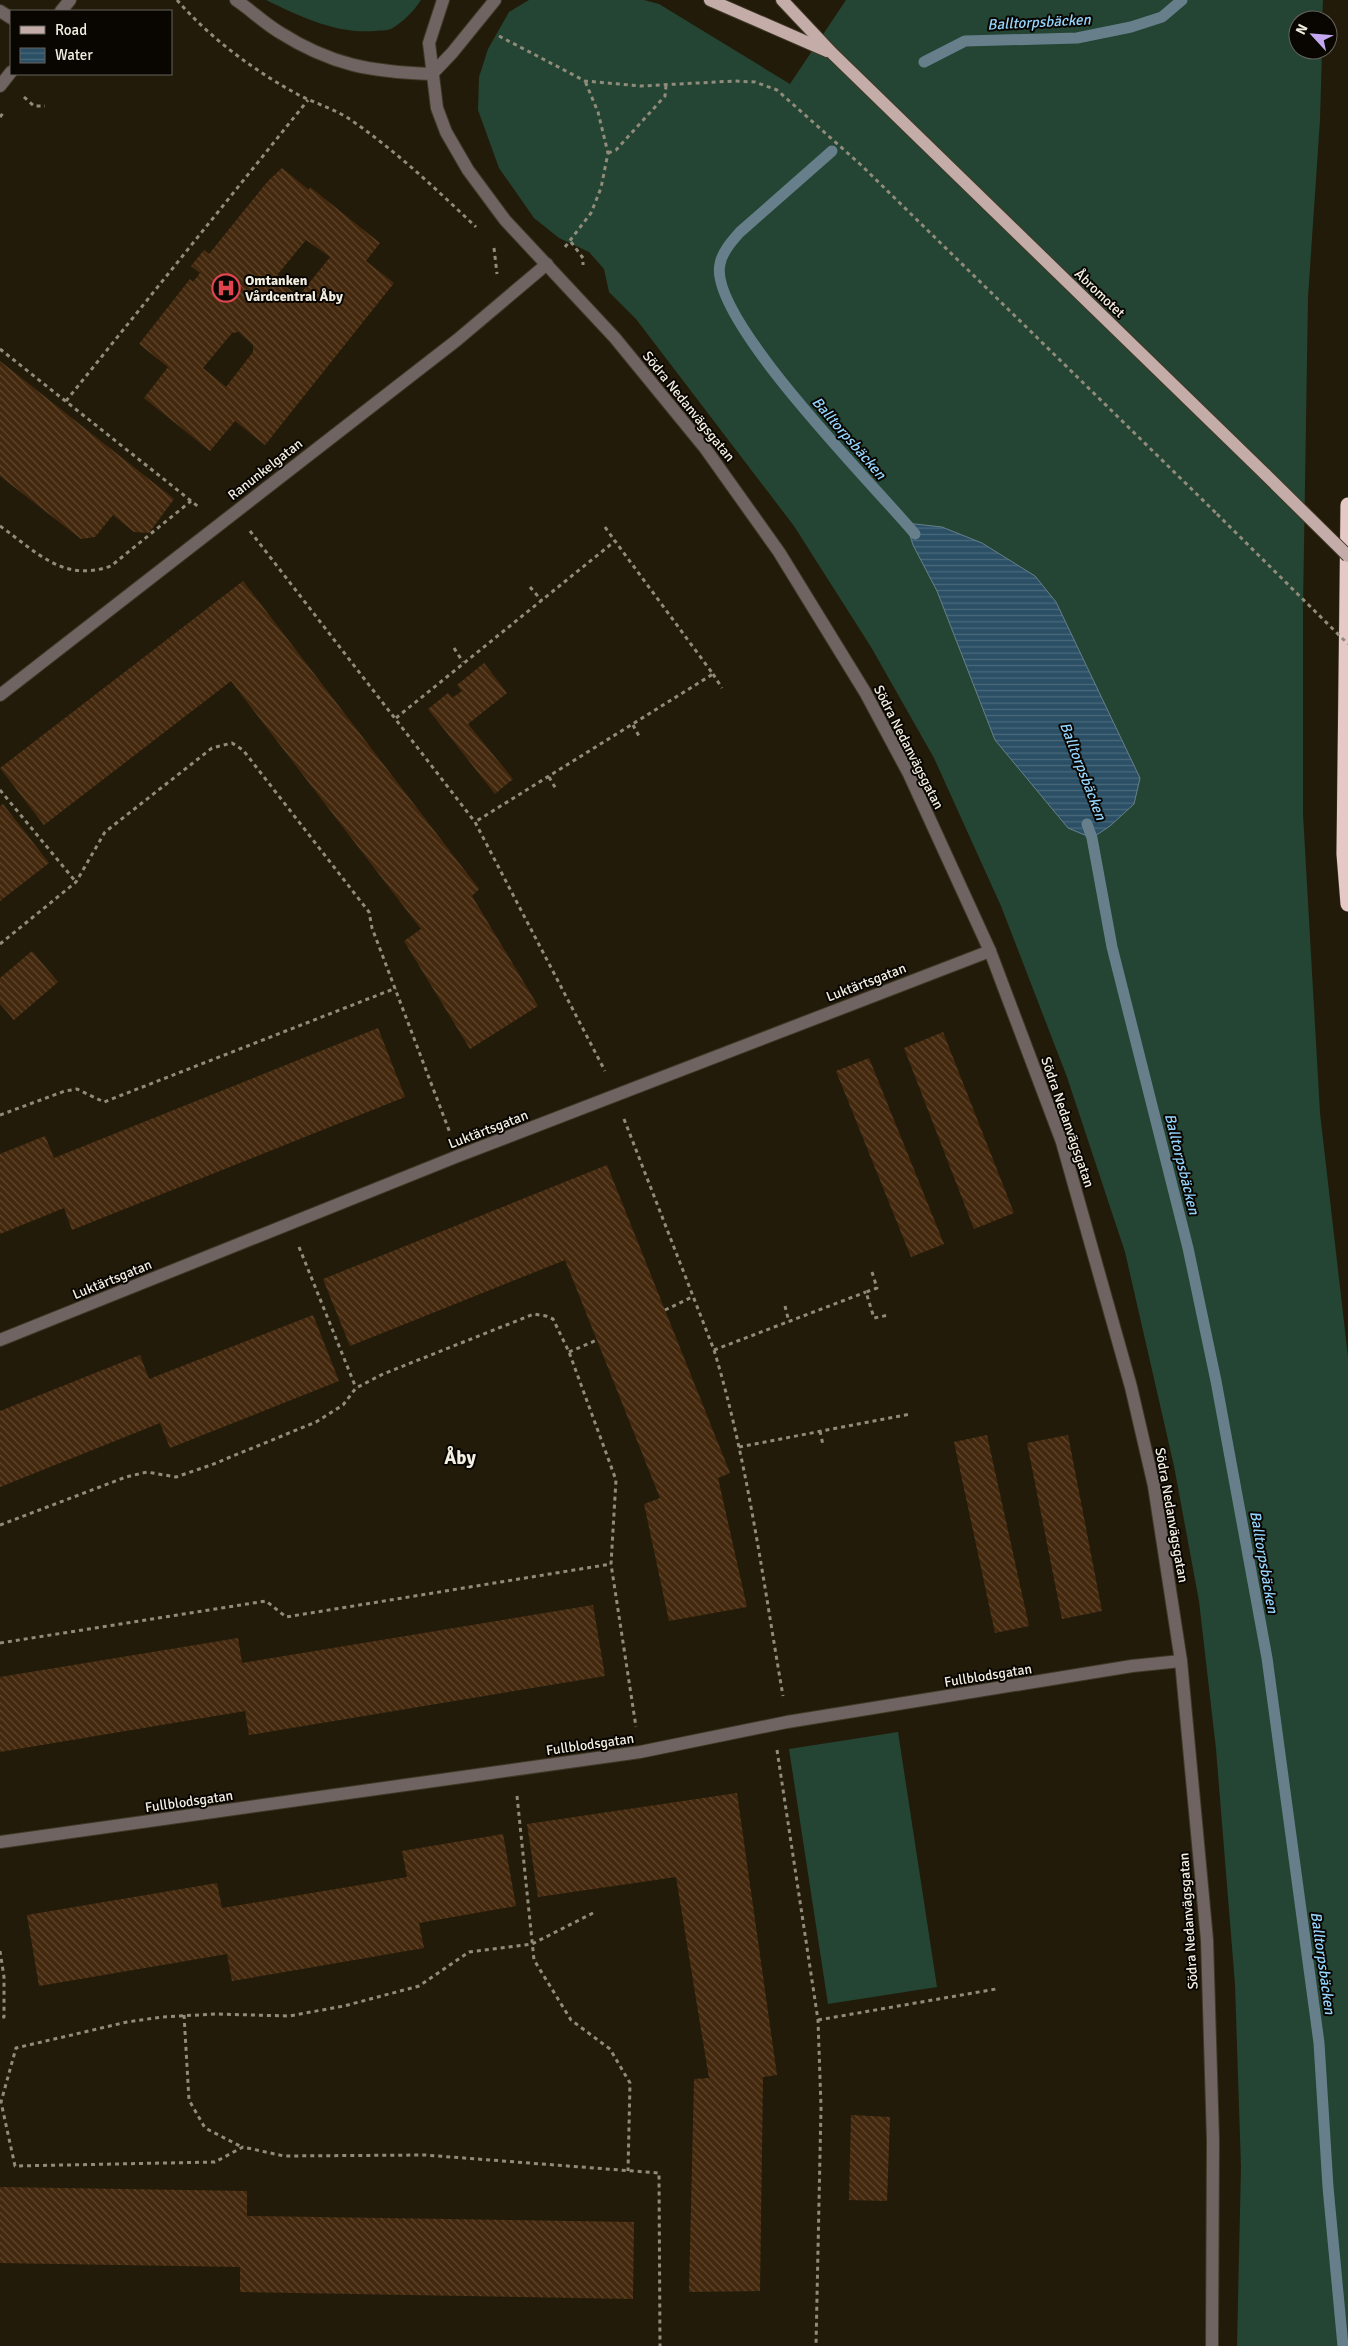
<svg xmlns="http://www.w3.org/2000/svg" width="1348" height="2346" viewBox="0 0 1348 2346" font-family="Signika,sans-serif">
  <style>
    .grass { fill: #244533 }
    .water { fill: url(#water-rules); stroke: #677f8b }
    .lines { fill: none; stroke-linecap: round; stroke-linejoin: round }
    .stream { stroke: #677f8b; stroke-width: 11 }
    .building { fill: url(#building-back-hatch); fill-rule: evenodd }
    .minor-casing { stroke: #403927; stroke-width: 14 }
    .major-casing { stroke: #403927; stroke-width: 14 }
    .highway-casing { stroke: #403927; stroke-width: 16 }
    .path { stroke: #918b7c; stroke-width: 3; stroke-dasharray: 4 4; stroke-linecap: butt }
    .minor { stroke: #6f6462; stroke-width: 12 }
    .major { stroke: #c4aca9; stroke-width: 12 }
    .highway { stroke: #e6c9c6; stroke-width: 15 }
    .major-bridge-casing { stroke: #403927; stroke-width: 14; stroke-linecap: butt }
    .path-bridge { stroke: #918b7c; stroke-width: 3; stroke-dasharray: 4 4; stroke-linecap: butt }
    .major-bridge { stroke: #c4aca9; stroke-width: 12 }
    .labels { text-anchor: middle; stroke-width: 4; stroke-linejoin: round; paint-order: stroke }
    .poi-label { font-size: 14px; font-weight: bold; fill: #f3eee2; stroke: #090602; text-anchor: start }
    .street-label { font-size: 14px; fill: #f3eee2; stroke: #090602 }
    .water-label { font-size: 15px; font-style: italic; fill: #95d5fe; stroke: #090602 }
    .district-label { font-size: 19px; font-weight: bold; fill: #f3eee2; stroke: #090602 }
  </style>
  <defs>
    <pattern id="water-rules" width="6" height="5" patternUnits="userSpaceOnUse" patternTransform="scale(1.25)"><rect width="6" height="5" fill="#2b5066"/><path d="M0 2.5h6" fill="none" stroke="#4a6a7c"/></pattern>
    <pattern id="building-back-hatch" width="6" height="6" patternUnits="userSpaceOnUse" patternTransform="scale(1.25)"><rect width="6" height="6" fill="#43280d"/><path d="M-1 5l2 2M0 0l6 6M5-1l2 2" fill="none" stroke="#5f4830"/></pattern>
  </defs>
  <rect width="100%" height="100%" fill="#231b09"/>
  <g class="grass">
    <path d="M266 0H421C414 11 403 22 391 29 386 31 380 30 375 31 336 34 301 17 266 0Z"/>
    <path d="M529 0H644L659 4 790 84 846 0H1323L1322 20H1298V50H1322L1320 120 1308 297 1303 607V814L1320 1113 1348 1357V2346H1237L1241 2167 1235 1984 1216 1749 1199 1601 1174 1466 1125 1252 1067 1077 1001 906 934 758 871 647 794 526 636 319 609 292 604 269 589 252 559 238 534 218 499 168 478 110 479 77 488 49 509 12Z"/>
    <path d="M898 1732 937 1987 828 2004 789 1749Z"/>
  </g>
  <path class="water" d="M906 523 942 527 982 543 1035 576 1056 602 1140 778 1134 804 1110 826 1092 838 1068 828 995 740 937 591 913 545Z"/>
  <g class="lines">
    <g class="stream">
      <path d="M924 62 965 41 1077 38 1131 27 1162 17 1182 0"/>
      <path d="M832 151 740 232C732 241 722 252 720 264 707 318 877 488 915 534"/>
      <path d="M1087 824 1092 838 1112 947 1188 1248 1216 1381 1267 1658 1319 2043 1328 2187 1343 2346"/>
    </g>
  </g>
  <g class="building">
    <path d="M282 168 309 190 310 187 380 243 366 261 394 283 265 445 235 421 210 451 144 398 168 367 139 344 190 279 193 282 200 273 191 266 204 250 209 254 268 181ZM306 240 330 257 302 292 294 293 278 280V274ZM239 332 253 345V352L226 387 203 368 232 333Z"/>
    <path d="M0 361 174 499 149 533 134 532 113 515 95 537 81 539 0 476Z"/>
    <path d="M243 581 479 889 472 896 538 1006 470 1049 404 941 421 929 231 681 44 825 0 768Z"/>
    <path d="M484 663 507 693 468 724 513 779 495 794 428 709 448 693 452 698 462 691 457 685Z"/>
    <path d="M3 804 49 863 0 901V806Z"/>
    <path d="M32 951 58 982 14 1020 0 1004V978Z"/>
    <path d="M378 1028 405 1097 72 1230 64 1208 0 1234V1154L45 1136 54 1158Z"/>
    <path d="M943 1032 1014 1213 974 1229 904 1048Z"/>
    <path d="M869 1058 944 1244 911 1257 836 1071Z"/>
    <path d="M607 1165 730 1473 718 1478 747 1607 669 1621 644 1504 660 1498 565 1260 350 1346 323 1279Z"/>
    <path d="M313 1315 339 1381 170 1448 160 1423 0 1487V1411L140 1355 149 1379Z"/>
    <path d="M987 1435 1029 1626 995 1633 954 1442Z"/>
    <path d="M1068 1435 1102 1611 1062 1619 1027 1443Z"/>
    <path d="M593 1605 605 1676 249 1735 245 1711 0 1752V1677L238 1638 242 1663Z"/>
    <path d="M737 1793 777 2075 763 2077 760 2291 689 2292 694 2079 709 2078 676 1877 538 1897 527 1824Z"/>
    <path d="M503 1834 516 1906 419 1923 424 1948 232 1981 227 1954 39 1986 27 1915 217 1883 222 1908 407 1877 402 1851Z"/>
    <path d="M851 2115 890 2117 887 2201 849 2200Z"/>
    <path d="M0 2187 247 2191V2216L634 2222 633 2299 240 2292V2267L0 2263Z"/>
  </g>
  <g class="lines">
    <g class="minor-casing">
      <g id="minor">
        <path d="M236 0C251 10 264 23 279 32 331 65 371 72 432 74"/>
        <path d="M443 0 429 43 437 108 446 132 468 170 505 220 615 338 705 448 779 552 865 692 909 774 990 951 1062 1142 1131 1387 1154 1486 1181 1661 1207 1940 1213 2140 1212 2346"/>
        <path d="M0 11 11 18"/>
        <path d="M61 11 70 0"/>
        <path d="M432 74 452 53 495 0"/>
        <path d="M0 86 11 72"/>
        <path d="M0 695 457 340 547 264"/>
        <path d="M0 1340 458 1156 990 951"/>
        <path d="M0 1842 640 1752 787 1722 1132 1666 1181 1661"/>
      </g>
    </g>
    <g class="major-casing">
      <g id="major">
        <path d="M710 0 827 51"/>
        <path d="M782 0 832 53 1266 475"/>
      </g>
    </g>
    <g class="highway-casing">
      <path id="highway" d="M1348 505 1344 854 1348 904"/>
    </g>
    <g class="path">
      <path d="M177 0C210 38 253 70 297 94 314 103 332 108 348 118 394 149 436 189 476 227"/>
      <path d="M499 36 585 81 641 86 735 81 755 82 777 90 861 165 1217 514"/>
      <path d="M24 97 34 106H45"/>
      <path d="M0 117 4 112"/>
      <path d="M608 153 616 150 665 96 666 86"/>
      <path d="M571 242 583 258V265"/>
      <path d="M565 247 591 213 601 188 608 153 598 112 585 81"/>
      <path d="M494 248 497 274"/>
      <path d="M0 349 200 508"/>
      <path d="M66 401 308 100"/>
      <path d="M0 526C37 552 63 583 111 566L191 501"/>
      <path d="M605 527 615 541"/>
      <path d="M250 531 475 822 605 1071"/>
      <path d="M530 587 542 601"/>
      <path d="M454 648 463 662"/>
      <path d="M713 674 722 688"/>
      <path d="M396 718 615 541 713 674 475 822"/>
      <path d="M633 725 640 738"/>
      <path d="M549 777 556 789"/>
      <path d="M0 790 76 882"/>
      <path d="M0 944 76 882 105 832 212 748 232 743 243 750 369 912 372 928 450 1133"/>
      <path d="M0 1115 65 1091 77 1089 104 1102 396 988"/>
      <path d="M624 1119 714 1350C748 1462 763 1581 783 1696"/>
      <path d="M299 1247 356 1388"/>
      <path d="M872 1272 877 1288 866 1292 874 1318 889 1315"/>
      <path d="M785 1306 789 1322"/>
      <path d="M665 1310 692 1297"/>
      <path d="M714 1350 866 1292"/>
      <path d="M569 1352 597 1340"/>
      <path d="M820 1431 823 1445"/>
      <path d="M739 1447 910 1414"/>
      <path d="M0 1525 126 1477 147 1472 176 1477 211 1465 316 1422 343 1405 356 1388 383 1374 534 1314 546 1316 553 1319 569 1352 616 1480 611 1564 636 1727"/>
      <path d="M0 1643 266 1601 286 1617 611 1564"/>
      <path d="M777 1750 818 2020 821 2107 816 2346"/>
      <path d="M517 1796 534 1960 571 2020 610 2049 630 2083 628 2171"/>
      <path d="M593 1913 532 1944 469 1952 419 1986 344 2006 289 2016 215 2014 162 2017 127 2022 16 2048 1 2102 15 2166 215 2162 243 2147 284 2156 425 2155 659 2173 660 2346"/>
      <path d="M0 1951 4 1977V2017L0 2018"/>
      <path d="M184 2015 189 2100 205 2128 242 2147"/>
      <path d="M818 2020 996 1989"/>
    </g>
    <use href="#minor" class="minor"/>
    <use href="#major" class="major"/>
    <use href="#highway" class="highway"/>
    <g class="major-bridge-casing">
      <path id="major-bridge" d="M1266 475 1348 556"/>
    </g>
    <path class="path-bridge" d="M1217 514 1348 644"/>
    <use href="#major-bridge" class="major-bridge"/>
  </g>
  <defs>
    <g id="hospital-ring" transform="scale(1.4375)"><circle r="9.5" fill="#090602" stroke="#e0444e" stroke-width="1.5"/><path d="M-5-5h3v3.5h4V-5h3V5h-3V1.5h-4V5h-3Z" fill="#e0444e"/></g>
  </defs>
  <g fill-rule="evenodd">
    <use href="#hospital-ring" x="226" y="288"/>
  </g>
  <g class="labels">
    <g class="poi-label">
      <text x="245" y="285">Omtanken<tspan x="245" dy="16">Vårdcentral Åby</tspan></text>
    </g>
    <g class="street-label">
      <text transform="translate(1100 293) rotate(44)" y="5">Åbromotet</text>
      <text transform="translate(689 406) rotate(51)" y="5">Södra Nedanvägsgatan</text>
      <text transform="translate(265 469) rotate(-38)" y="5">Ranunkelgatan</text>
      <text transform="translate(909 747) rotate(63)" y="5">Södra Nedanvägsgatan</text>
      <text transform="translate(866 982) rotate(-21)" y="5">Luktärtsgatan</text>
      <text transform="translate(1068 1122) rotate(71)" y="5">Södra Nedanvägsgatan</text>
      <text transform="translate(488 1129) rotate(-21)" y="5">Luktärtsgatan</text>
      <text transform="translate(112 1279) rotate(-22)" y="5">Luktärtsgatan</text>
      <text transform="translate(1172 1515) rotate(80)" y="5">Södra Nedanvägsgatan</text>
      <text transform="translate(988 1675) rotate(-9)" y="5">Fullblodsgatan</text>
      <text transform="translate(590 1744) rotate(-8)" y="5">Fullblodsgatan</text>
      <text transform="translate(189 1801) rotate(-8)" y="5">Fullblodsgatan</text>
      <text transform="translate(1188 1921) rotate(-94)" y="5">Södra Nedanvägsgatan</text>
    </g>
    <g class="water-label">
      <text transform="translate(1039 22) rotate(-3)" y="5">Balltorpsbäcken</text>
      <text transform="translate(849 438) rotate(49)" y="5">Balltorpsbäcken</text>
      <text transform="translate(1083 771) rotate(69)" y="5">Balltorpsbäcken</text>
      <text transform="translate(1182 1164) rotate(76)" y="5">Balltorpsbäcken</text>
      <text transform="translate(1264 1562) rotate(80)" y="5">Balltorpsbäcken</text>
      <text transform="translate(1323 1963) rotate(82)" y="5">Balltorpsbäcken</text>
    </g>
    <g class="district-label">
      <text x="460" y="1464">Åby</text>
    </g>
  </g>
  <rect x="10" y="10" width="162" height="65" fill="#090602" stroke="#67635c"/>
  <rect x="20" y="26" width="25" height="8" fill="#c4aca9" stroke="#67635c"/>
  <text x="55" y="35" font-size="15" fill="#f3eee2">Road</text>
  <rect x="20" y="48" width="25" height="15" fill="url(#water-rules)" stroke="#67635c"/>
  <text x="55" y="60" font-size="15" fill="#f3eee2">Water</text>
  <g transform="translate(1313 35) rotate(296)"><circle r="24" fill="#090602" stroke="#67635c"/>
  <path d="M0-4L9 19L0 12L-9 19Z" fill="#c4a7f1"/>
  <text y="-8" font-size="14" font-weight="bold" text-anchor="middle" fill="#f3eee2">N</text>
  </g>
</svg>
